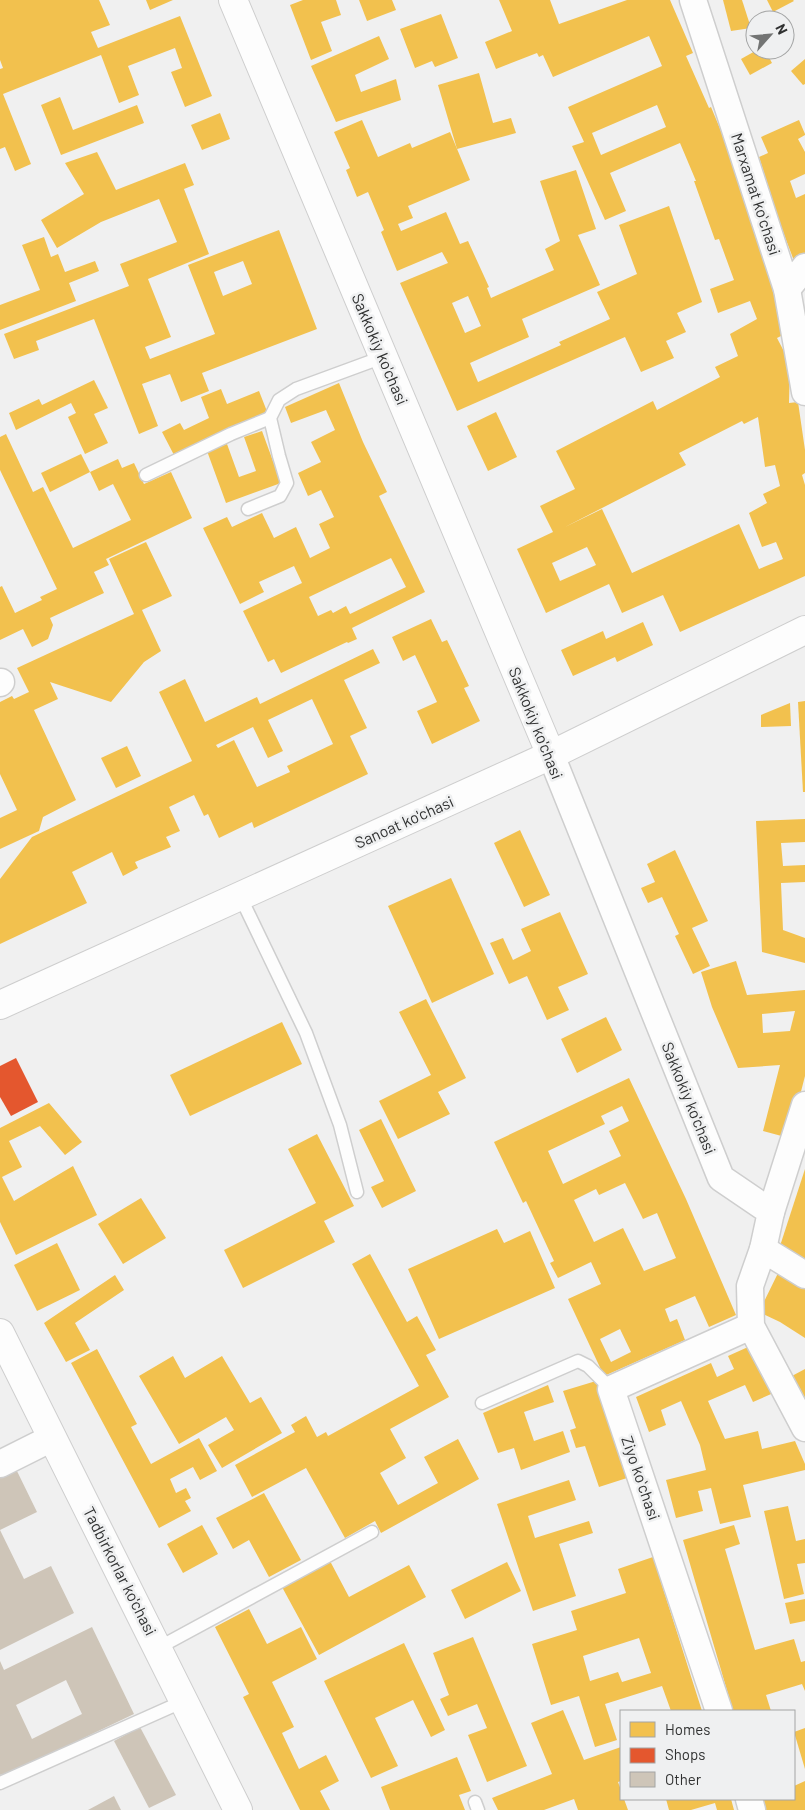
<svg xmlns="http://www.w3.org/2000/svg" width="805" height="1810" viewBox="0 0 805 1810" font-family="Barlow,sans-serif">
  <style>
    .homes { fill: #f2c14e; fill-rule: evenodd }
    .shops { fill: #e4572e }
    .building { fill: #cec5b8; fill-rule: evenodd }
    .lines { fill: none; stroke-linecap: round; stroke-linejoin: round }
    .lane-casing { stroke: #cecece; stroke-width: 15 }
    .street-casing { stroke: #cecece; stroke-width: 29 }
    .secondary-casing { stroke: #cecece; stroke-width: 30 }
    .lane { stroke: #fdfdfd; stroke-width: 12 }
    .street { stroke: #fdfdfd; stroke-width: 26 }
    .secondary { stroke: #fdfdfd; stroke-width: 28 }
    .labels { text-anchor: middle; stroke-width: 5; stroke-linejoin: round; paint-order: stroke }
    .street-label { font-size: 16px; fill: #303131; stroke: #eff0f1 }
  </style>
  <rect width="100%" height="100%" fill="#f0f0f0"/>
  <g class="homes">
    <path d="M0 0H99L110 25 91 32 98 48 180 16 212 96 185 107 171 72 182 68 175 48 128 66 139 95 119 103 101 55 3 94 31 164 15 171 5 147 0 149V69L3 68 0 60Z"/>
    <path d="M146 0H173L150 10Z"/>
    <path d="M303 0H336L341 15 321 22 332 51 311 60 290 5Z"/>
    <path d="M359 0H392L396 10 367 21Z"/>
    <path d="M499 0H550L559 24 627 0H670L693 53 686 56 709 108 711 107 736 167 789 332 777 338 790 363 789 403 798 402 805 450V473L802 475 805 485V576L680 632 663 595 622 613 609 584 546 613 517 549 553 532 540 506 575 489 556 451 653 401 657 410 720 377 715 367 738 356 730 334 757 319 750 301 718 313 710 289 734 280 719 239 715 240 694 181H696L680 143 610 173 626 211 605 220 572 146 584 142 568 107 662 66 649 36 553 77 543 55 539 57 537 53 496 69 485 42 512 31ZM657 105 666 127 601 155 592 133ZM758 417 765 467 775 465 780 486 763 494 767 503 749 513 762 547 776 542 783 559 759 569 739 524 632 573 602 509 565 527 686 465 679 453 742 421 744 424ZM587 547 596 565 560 581 552 563Z"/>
    <path d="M723 0H742L751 28 731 31Z"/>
    <path d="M767 0H793L794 1 773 12Z"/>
    <path d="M441 14 458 58 435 67 432 61 415 68 400 29Z"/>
    <path d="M379 36 389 59 355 75 361 92 396 79 401 100 336 122 311 66Z"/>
    <path d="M757 50H765L772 63 750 75 741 59Z"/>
    <path d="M805 59V84L803 85 791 71Z"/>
    <path d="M479 73 493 123 511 118 516 133 457 149 438 85Z"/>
    <path d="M60 97 73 130 137 105 144 123 61 155 41 105Z"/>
    <path d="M220 113 230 139 202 150 191 125Z"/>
    <path d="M362 120 378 157 410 143 412 148 450 132 470 180 408 206 413 218 398 224 401 231 446 212 460 244 468 241 489 287 487 288 491 298 554 270 545 249 560 241 540 181 576 170 596 229 578 235 600 285 522 319 529 337 470 363 478 382 561 345 559 342 610 319 597 292 637 274 619 225 669 206 702 302 677 313 686 332 666 341 674 358 641 372 625 337 457 411 400 283 448 263 442 252 397 271 381 232 384 230 368 192 357 197 346 170 350 168 334 132ZM468 296 481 326 465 333 452 303Z"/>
    <path d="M799 120 805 134V135L798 139 805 152V174L790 181 796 198 805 194V256L796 266 780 224 759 157 768 153 761 137Z"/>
    <path d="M97 152 116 190 185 163 194 185 184 189 209 254 148 279 171 337 145 347 150 359 215 334 188 265 279 230 317 329 202 373 209 391 181 402 170 374 142 384 158 426 139 434 94 319 36 341 39 350 14 359 4 334 129 286 120 264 177 242 159 199 101 222 57 248 41 220 84 194 65 163ZM243 261 252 284 223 296 214 272Z"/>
    <path d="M44 237 51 257 58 254 65 272 95 261 99 271 69 283 76 301 0 330V305L40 290 22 245Z"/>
    <path d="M94 380 108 408 94 414 108 443 85 454 68 417 76 413 71 403 16 430 9 413 39 399 42 405Z"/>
    <path d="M339 383 363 442 387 492 379 496 425 592 352 628 357 639 348 643 347 642 281 673 274 659 268 662 243 611 302 583 294 566 259 582 264 592 240 604 203 528 227 517 232 527 262 513 274 538 296 527 310 558 330 548 319 524 334 517 321 490 308 496 298 473 321 462 311 442 335 430 326 410 291 423 285 407ZM391 558 406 587 350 614 346 606 333 613 331 610 318 616 309 597Z"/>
    <path d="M221 389 227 404 259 391 268 414 174 455 162 432 180 423 184 430 209 418 201 397Z"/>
    <path d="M496 412 517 457 488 471 467 426Z"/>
    <path d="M262 431 281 483 226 503 207 451 227 444 239 477 256 471 244 437Z"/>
    <path d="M6 434 33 492 43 487 73 548 131 520 113 484 99 491 90 472 118 459 122 468 134 463 144 484 171 472 192 518 106 559 109 565 94 572 104 593 50 618 53 625 48 639 32 647 23 629 0 640V587L2 586 15 613 42 600 40 597 57 589 0 470V437Z"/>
    <path d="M81 454 90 472 50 492 41 473Z"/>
    <path d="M146 542 172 596 142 610 161 651 144 662 111 702 50 682 58 699 34 710 76 800 43 817 39 831 0 849V818L17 810 0 774V702L12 696 14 699 29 692 17 668 134 614 109 559Z"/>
    <path d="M431 619 442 642 447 640 469 686 464 688 480 721 432 744 417 711 437 702 415 655 403 661 392 637Z"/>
    <path d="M643 622 653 645 617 662 615 657 573 676 561 650 603 631 606 639Z"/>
    <path d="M373 649 380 663 344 680 367 728 350 736 368 774 254 828 252 822 219 838 208 814 204 816 194 795 169 807 180 831 166 837 171 847 135 862 138 868 123 876 112 852 72 872 87 903 0 944V879L32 837 192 761 159 692 185 679 205 722 257 697 260 704ZM312 699 333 744 287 766 290 772 257 787 234 740 218 748 216 745 253 727 268 758 283 751 268 720Z"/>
    <path d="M805 701V792H803L798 702Z"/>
    <path d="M790 703 791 726 761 727V715Z"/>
    <path d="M127 746 141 776 116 788 101 758Z"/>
    <path d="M805 819V842L781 843 783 866 805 865V882L781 883 783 930 805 938V963L762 952 756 821Z"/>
    <path d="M520 830 550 895 524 907 494 843Z"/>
    <path d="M675 850 708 921 692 928 710 966 693 974 675 936 679 934 662 897 648 903 641 888 655 882 647 864Z"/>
    <path d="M451 878 494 974 432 1003 388 906Z"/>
    <path d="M560 912 588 974 558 987 569 1010 547 1020 527 976 509 984 490 943 503 938 513 960 531 951 521 929Z"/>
    <path d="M736 961 747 995 805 990V1076L789 1138 763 1131 780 1065 738 1068 712 1007 701 972ZM795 1011 790 1031 763 1033 762 1014Z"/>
    <path d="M426 999 466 1078 438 1092 450 1114 398 1139 379 1101 431 1075 399 1012Z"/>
    <path d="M606 1017 622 1050 577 1073 561 1039Z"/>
    <path d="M282 1022 302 1064 190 1116 170 1075Z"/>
    <path d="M629 1078 686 1199 736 1315 709 1327 695 1296 665 1309 670 1322 677 1319 685 1340 604 1376 568 1299 601 1284 591 1262 558 1278 550 1263 554 1261 526 1201 523 1203 494 1142ZM622 1106 629 1121 609 1131 621 1156 563 1184 548 1151 605 1124 601 1116ZM625 1183 643 1219 657 1213 676 1258 644 1271 623 1228 594 1242 574 1200 596 1189 599 1195ZM620 1329 631 1352 611 1362 600 1339Z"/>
    <path d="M49 1103 82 1142 65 1155 40 1126 9 1141 22 1167 2 1177 14 1201 73 1166 97 1215 16 1255 0 1222V1128Z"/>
    <path d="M381 1119 416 1191 382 1208 371 1187 384 1181 359 1130Z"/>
    <path d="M317 1134 354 1206 324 1221 335 1242 243 1288 224 1250 316 1203 288 1149Z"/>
    <path d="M805 1169V1266L779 1249Z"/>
    <path d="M141 1198 166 1238 123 1264 98 1224Z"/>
    <path d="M497 1229 504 1243 530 1231 555 1288 439 1339 408 1269Z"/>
    <path d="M57 1243 80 1290 37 1311 14 1265Z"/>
    <path d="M370 1254 407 1322 417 1316 436 1350 426 1355 449 1397 390 1429 406 1458 380 1473 398 1505 438 1483 424 1457 458 1439 479 1479 381 1533 375 1521 345 1538 306 1468 252 1497 235 1465 295 1432 291 1425 306 1416 317 1437 326 1432 328 1436 419 1386 352 1264Z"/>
    <path d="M780 1269 805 1282V1338L780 1322 759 1312Z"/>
    <path d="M115 1275 124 1290 75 1323 90 1350 66 1362 44 1323Z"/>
    <path d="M757 1343 778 1391 753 1402 745 1385 708 1401 725 1439 758 1431 762 1449 795 1441 805 1464V1470L743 1485 751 1517 720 1524 711 1488 698 1491 703 1511 676 1518 666 1480 706 1470 700 1445 681 1401 661 1410 666 1425 649 1432 636 1397 711 1363 717 1377 734 1369 728 1356Z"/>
    <path d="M97 1349 137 1424 131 1427 151 1464 199 1438 217 1471 200 1480 193 1467 170 1479 176 1493 186 1488 191 1498 185 1501 191 1511 159 1528 71 1363Z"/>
    <path d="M173 1356 185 1378 222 1356 250 1403 261 1397 282 1433 222 1468 208 1445 234 1430 226 1417 179 1444 139 1376Z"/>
    <path d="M805 1369V1402L790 1377Z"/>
    <path d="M596 1381 627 1478 599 1487 585 1446 576 1448 570 1430 576 1428 563 1391Z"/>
    <path d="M548 1385 554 1402 524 1412 534 1441 563 1431 570 1452 521 1470 514 1448 498 1453 483 1413Z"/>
    <path d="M569 1480 576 1500 528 1516 535 1538 589 1521 593 1533 559 1544 576 1596 533 1611 497 1504Z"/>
    <path d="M264 1493 301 1560 269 1577 249 1540 233 1549 216 1518Z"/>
    <path d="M788 1506 796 1541 805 1539V1563L797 1564 804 1594 784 1599 764 1511Z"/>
    <path d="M202 1525 218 1554 183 1573 167 1544Z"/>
    <path d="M734 1525 740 1544 725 1549 755 1650 794 1639 801 1662 805 1661V1691L802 1684 766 1695 771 1711H733L683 1540Z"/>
    <path d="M653 1557 702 1711H671L662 1686 605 1704 617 1740 595 1747 579 1696 551 1705 532 1644 577 1630 571 1611 626 1593 618 1569ZM639 1638 651 1673 622 1682 618 1672 590 1681 583 1656Z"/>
    <path d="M330 1561 349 1597 409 1565 426 1597 319 1655 282 1587Z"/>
    <path d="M507 1562 521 1591 465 1619 451 1590Z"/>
    <path d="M805 1599V1621L790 1624 785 1603Z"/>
    <path d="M249 1609 267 1644 301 1627 317 1659 272 1682 294 1727 282 1733 299 1769 326 1755 339 1781 320 1791 330 1810H300L243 1697 249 1694 215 1627Z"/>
    <path d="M473 1637 527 1766 487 1782 468 1735 487 1728 477 1704 448 1716 440 1699 449 1695 433 1653Z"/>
    <path d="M404 1643 445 1730 431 1737 413 1700 375 1718 398 1766 371 1778 324 1681Z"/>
    <path d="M563 1710 584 1760 621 1747V1781L618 1782 621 1790V1799H624L628 1810H578L574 1799 544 1810H498L492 1798 552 1774 531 1723Z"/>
    <path d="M805 1728V1769L794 1732Z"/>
    <path d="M457 1757 471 1791 459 1795 465 1810H390L381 1787Z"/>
    <path d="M805 1781V1810H766L762 1799H794V1786Z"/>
    <path d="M666 1799H731L734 1810H717L715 1803 691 1810H669Z"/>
  </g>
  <path class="shops" d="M16 1058 38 1102 11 1116 0 1097V1066Z"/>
  <g class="building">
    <path d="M15 1467 37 1512 0 1530 24 1579 51 1566 74 1613 0 1650V1474Z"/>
    <path d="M92 1627 134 1714 4 1776 2 1774 0 1775V1661L4 1670ZM66 1680 82 1714 32 1739 16 1705Z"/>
    <path d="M140 1727 176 1795 149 1808 114 1741Z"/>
    <path d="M114 1796 121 1810H88Z"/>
  </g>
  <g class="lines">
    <g class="lane-casing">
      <g id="lane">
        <path d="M146 475 231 434 270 418"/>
        <path d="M248 509 280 496 287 483 279 456 270 418 279 400 296 389 383 357"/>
        <path d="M240 896 306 1033 340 1125 357 1192"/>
        <path d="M482 1403 578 1361 588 1366 611 1389"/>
        <path d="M158 1648 372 1532"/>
        <path d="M0 1783 184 1701"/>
        <path d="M475 1802 478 1810"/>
      </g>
    </g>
    <g class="street-casing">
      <g id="street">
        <path d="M693 0 787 289 805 392"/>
        <path d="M787 289 805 267"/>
        <path d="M0 683 1 682"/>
        <path d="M551 755 721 1178 771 1212 763 1249 750 1286 751 1326 805 1428"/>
        <path d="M771 1212 805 1105"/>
        <path d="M763 1249 805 1275"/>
        <path d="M0 1464 52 1438"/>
        <path d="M719 1711 611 1389 751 1326"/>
        <path d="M749 1799 752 1810"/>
      </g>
    </g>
    <g class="secondary-casing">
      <g id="secondary">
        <path d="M233 0 551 755"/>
        <path d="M0 1005 551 755 805 630"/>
        <path d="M0 1333 238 1810"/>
      </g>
    </g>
    <use href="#lane" class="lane"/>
    <use href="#street" class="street"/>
    <use href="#secondary" class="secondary"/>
  </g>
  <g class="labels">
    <g class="street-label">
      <text transform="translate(756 194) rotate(72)" y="6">Marxamat koʻchasi</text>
      <text transform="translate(380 349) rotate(67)" y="6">Sakkokiy ko'chasi</text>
      <text transform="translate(536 723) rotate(68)" y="6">Sakkokiy ko'chasi</text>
      <text transform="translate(404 822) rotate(-24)" y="6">Sanoat ko'chasi</text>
      <text transform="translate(689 1098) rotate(68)" y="6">Sakkokiy ko'chasi</text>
      <text transform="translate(641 1478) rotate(71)" y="6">Ziyo koʻchasi</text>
      <text transform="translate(120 1571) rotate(63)" y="6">Tadbirkorlar ko'chasi</text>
    </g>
  </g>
  <rect x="620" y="1710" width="175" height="90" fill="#eff0f1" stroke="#a3a4a4"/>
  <rect x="630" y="1722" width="25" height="15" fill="#f2c14e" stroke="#a3a4a4"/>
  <text x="665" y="1735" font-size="15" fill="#303131">Homes</text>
  <rect x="630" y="1748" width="25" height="15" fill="#e4572e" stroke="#a3a4a4"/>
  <text x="665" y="1760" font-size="15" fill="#303131">Shops</text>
  <rect x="630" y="1772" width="25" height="15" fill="#cec5b8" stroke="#a3a4a4"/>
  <text x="665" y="1785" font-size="15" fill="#303131">Other</text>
  <g transform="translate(770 35) rotate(63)"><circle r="24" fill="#eff0f1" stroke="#a3a4a4"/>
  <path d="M0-4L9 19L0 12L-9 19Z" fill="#737474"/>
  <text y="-8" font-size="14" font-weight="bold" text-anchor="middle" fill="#303131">N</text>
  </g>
</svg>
